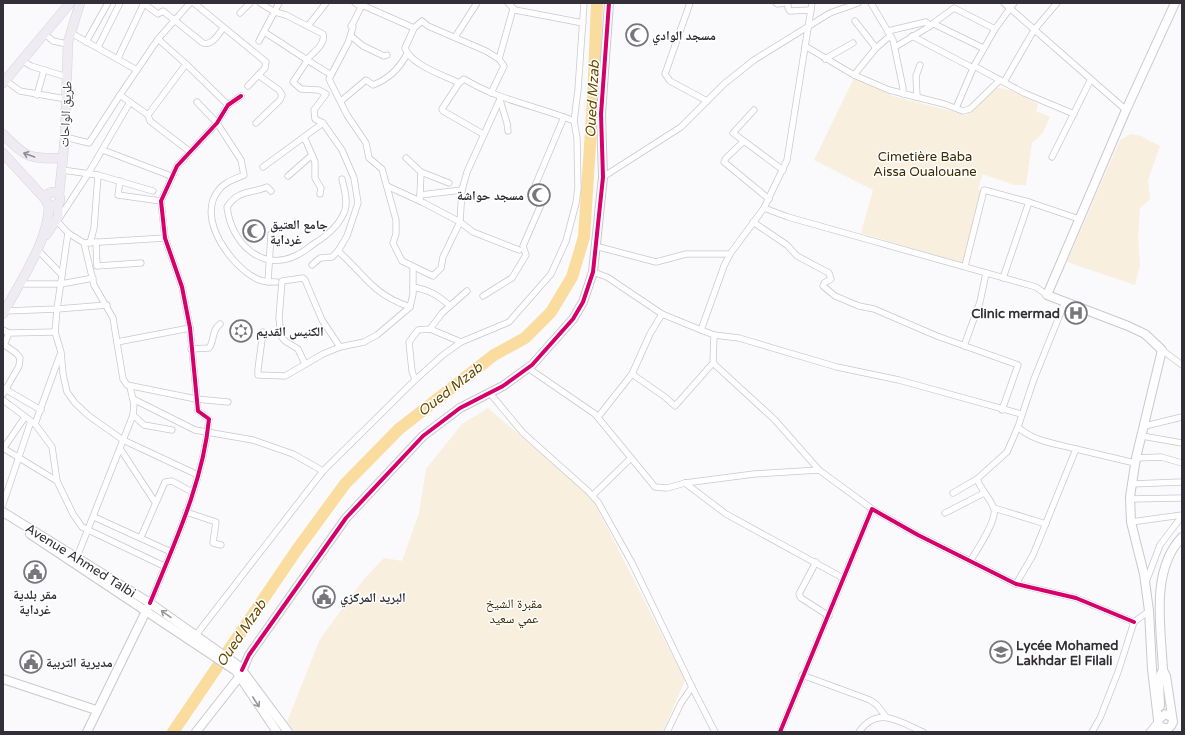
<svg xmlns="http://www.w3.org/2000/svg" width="1185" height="735" viewBox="0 0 1185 735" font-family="'Varela Round','Noto Naskh Arabic',sans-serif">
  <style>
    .green { fill: #f9efdf }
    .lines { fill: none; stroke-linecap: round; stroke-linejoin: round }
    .river { stroke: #fbdc9f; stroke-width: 12 }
    .street-casing { stroke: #cac8ce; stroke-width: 7 }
    .secondary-casing { stroke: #cac8ce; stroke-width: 10 }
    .primary-casing { stroke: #d4d3d6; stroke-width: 10 }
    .street { stroke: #fefeff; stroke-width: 5.5 }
    .secondary { stroke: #fefeff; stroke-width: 8 }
    .primary { stroke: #eeecf2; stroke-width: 9 }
    .cycleway-casing { stroke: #fff; stroke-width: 6 }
    .cycleway { stroke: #d6006c; stroke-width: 4 }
    .oneway { stroke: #908e95 }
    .oneway2 { stroke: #98969c }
    .labels { text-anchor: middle; stroke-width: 3; stroke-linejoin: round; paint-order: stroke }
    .poi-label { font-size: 13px; font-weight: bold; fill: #322f38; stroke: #fff; text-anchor: start }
    .street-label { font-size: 13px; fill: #322f38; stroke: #fff }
    .park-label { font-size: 13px; fill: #3b2a02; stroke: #fff }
    .water-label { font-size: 14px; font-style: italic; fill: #674a00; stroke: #fff }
  </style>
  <rect width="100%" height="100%" fill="#faf9fc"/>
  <g class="green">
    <path d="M854 78 893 96 966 115 994 87 1010 90 1038 104 1036 111 1050 117 1043 133 1032 143 1026 185H1014L983 174 978 189 982 191 965 264 861 233 873 190 814 160Z"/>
    <path d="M1131 134 1141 136 1160 146 1148 180 1150 199 1140 208 1138 237 1140 265 1135 285 1067 262 1120 140Z"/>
    <path d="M488 408 592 498 685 680 663 732H295L287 722 320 639 364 579 384 558 402 561 419 513 426 469 462 424Z"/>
  </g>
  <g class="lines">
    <path class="river" d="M173 732 296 551 345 484 399 429 494 355 525 338 551 312 572 277 584 237 593 100 597 3"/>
    <g class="street-casing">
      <g id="street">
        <path d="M143 3 158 14 163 11 203 43C212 46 218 35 223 28"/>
        <path d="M194 3 266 62 265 68 248 86"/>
        <path d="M260 3 275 12 286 15 323 34C326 44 313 53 306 60"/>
        <path d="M355 3 362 7"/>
        <path d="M363 3 353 23 351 26 353 27 348 43 329 79 347 115 366 143 369 158 382 169 396 220V234L393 243 402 261 433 276 441 268 443 257 460 222 462 190 467 172 501 97"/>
        <path d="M508 3 515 10 583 23"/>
        <path d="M690 3 665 74 670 81 707 101"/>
        <path d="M776 3 778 4 784 3"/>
        <path d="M788 3V8L790 11 811 10"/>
        <path d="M871 3 893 40 903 88V94"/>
        <path d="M1004 3 1126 110"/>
        <path d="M1014 3 995 29 974 66 1024 93 1074 114"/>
        <path d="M362 5 414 28"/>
        <path d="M240 13 250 3"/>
        <path d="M855 21 876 48"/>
        <path d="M934 24 983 48"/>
        <path d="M308 26 326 3"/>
        <path d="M888 31 926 22 930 26"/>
        <path d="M264 32C287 46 307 61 330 74"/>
        <path d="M44 33 53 41 67 44"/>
        <path d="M71 33 137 70"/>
        <path d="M351 36 363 46 384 56 387 55"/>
        <path d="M912 36 973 68"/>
        <path d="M455 37 477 3"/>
        <path d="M158 39 186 64 228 105"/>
        <path d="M259 41 279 3"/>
        <path d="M86 42 108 3"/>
        <path d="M805 46 854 75 889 90 944 104 963 111 970 109 1000 80"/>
        <path d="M98 47 120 3"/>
        <path d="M895 47 927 28 954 8 995 29"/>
        <path d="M118 58 144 3"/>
        <path d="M499 59 486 51 428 26 422 21 414 28 405 48C411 65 443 75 459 83L464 79C498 100 537 106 574 121"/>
        <path d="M825 59 853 43"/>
        <path d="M21 60 31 66 67 77"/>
        <path d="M307 61 293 82 301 89 319 90 326 94 314 110 315 119 323 123 342 150 354 178 358 203 347 236 338 251 332 257 320 258 312 265"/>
        <path d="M854 75 876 48 890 36"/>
        <path d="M5 80 20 91 66 99"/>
        <path d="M1004 82 1034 30 1057 3"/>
        <path d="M459 83 442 109 443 111 483 134"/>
        <path d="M491 93 504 66 499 59 513 9"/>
        <path d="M37 95 44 70"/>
        <path d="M917 97 916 76 920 65"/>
        <path d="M500 100 507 123 508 131"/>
        <path d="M341 101 366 80 373 85C389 79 399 69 407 54"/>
        <path d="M197 102 217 123 241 160 244 175C235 179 224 182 218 191 196 219 232 267 257 279 263 282 270 282 276 282"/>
        <path d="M956 108 974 66"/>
        <path d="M754 110 733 133 783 170"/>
        <path d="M148 115 186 64"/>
        <path d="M256 123 280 100 282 95 279 90 258 75"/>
        <path d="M65 137 89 143 120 95"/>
        <path d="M303 138 306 141 315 162V178L321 188 320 194"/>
        <path d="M743 142 726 158 724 162 769 199"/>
        <path d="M103 150 171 176"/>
        <path d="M189 151 150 121 148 115 120 95 158 39 190 3"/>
        <path d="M1052 157 1091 79"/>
        <path d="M406 158 421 172 420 195"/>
        <path d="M263 167 323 123"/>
        <path d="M62 170 98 175 153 191"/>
        <path d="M421 172 449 183"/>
        <path d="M288 176 312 155"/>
        <path d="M603 177 681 127 724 84 754 60 830 13 858 3"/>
        <path d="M120 181 118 195 161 201"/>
        <path d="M387 186 424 203 460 222 473 232 519 250"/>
        <path d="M271 191 267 187C251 194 239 189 227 207 231 242 261 273 297 255 304 252 309 247 315 243 328 235 340 225 345 210 348 200 344 188 342 179"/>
        <path d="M420 201V195L462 190"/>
        <path d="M764 208 788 217 1036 287 1047 295"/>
        <path d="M56 220 68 233 84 243 94 285 113 318 123 379 127 385 196 399 228 402"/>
        <path d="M58 220 88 174 130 102"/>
        <path d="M753 222 787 245 797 256 829 273 831 279 824 283 823 286 835 296 859 306 874 309 937 336 1018 365 1002 410"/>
        <path d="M68 233 57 309 55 332 61 352 63 374 67 392 75 403 89 416 123 440 198 475"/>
        <path d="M96 242 97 266 141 263"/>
        <path d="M84 243 165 238"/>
        <path d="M90 243 94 228 98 176"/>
        <path d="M595 246 656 262 686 254H730"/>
        <path d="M37 249 62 275"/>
        <path d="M338 251C366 276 372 294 410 307"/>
        <path d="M965 266 984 190 1029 202 1079 219"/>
        <path d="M593 272 607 277 662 314 701 330"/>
        <path d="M1003 278 1029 202"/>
        <path d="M268 282 271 234"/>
        <path d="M19 284H61L93 278"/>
        <path d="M413 287C429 290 438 295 450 306"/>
        <path d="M483 296 512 278 526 255 523 246 543 200 541 196 534 197 532 193 564 117"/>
        <path d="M1065 302 1034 379 1018 427C1032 441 1057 444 1076 449"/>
        <path d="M5 311 57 309 107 305"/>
        <path d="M430 329 461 342"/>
        <path d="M3 330 9 333"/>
        <path d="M263 332 258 369V375L285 376 323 354 340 347 364 342 377 335 410 307 413 294V267"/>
        <path d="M714 335 739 338 837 367 899 380 1021 414"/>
        <path d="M117 342 190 328"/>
        <path d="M3 344 16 353 20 358 19 366 3 394"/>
        <path d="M4 345 9 333 55 332"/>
        <path d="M964 346 980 302 986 273"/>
        <path d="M191 349 209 348C215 340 211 331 220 324"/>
        <path d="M1162 350 1182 365"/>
        <path d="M713 363 775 420 819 470"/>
        <path d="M305 364 298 349 285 341 281 336 279 318 282 281 303 278 305 280 322 320 340 347"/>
        <path d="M528 368 595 414 655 487 667 488 685 483 754 474 819 470 872 509"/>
        <path d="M632 374 665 397 675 406 713 363 714 335 701 330 724 266 730 254 764 208 787 160 812 3"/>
        <path d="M415 380 412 371 409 342 418 330 430 329 442 313 467 291"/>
        <path d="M3 388 41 410"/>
        <path d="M489 392 523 433 588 491 598 502 632 563 692 687"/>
        <path d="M133 399 195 430 253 440 293 454 323 471"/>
        <path d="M3 400 35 424 52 447 57 481 73 514 82 527 164 566"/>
        <path d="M133 415 144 425 172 430"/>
        <path d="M598 417 632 374 650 334 662 314"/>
        <path d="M35 424 60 355"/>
        <path d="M1145 426 1182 417"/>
        <path d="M1142 436 1182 443"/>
        <path d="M3 448 57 481"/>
        <path d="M3 449 25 417"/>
        <path d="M121 450 155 502"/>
        <path d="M1136 458 1161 457 1182 463"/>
        <path d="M685 483 726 514 843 578"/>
        <path d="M1131 484 1182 482"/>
        <path d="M953 493 977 479"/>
        <path d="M593 495 631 458"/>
        <path d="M1130 499 1182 498"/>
        <path d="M3 504 31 421"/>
        <path d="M994 508 1046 524"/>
        <path d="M186 512 216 522 213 543 221 545"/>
        <path d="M945 513 984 493"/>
        <path d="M94 517 171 552"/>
        <path d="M1131 522 1182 515"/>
        <path d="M141 537 165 482 172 481 192 492"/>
        <path d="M77 557 133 415 134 404 130 387"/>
        <path d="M971 560C977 550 997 520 994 509 991 499 981 490 977 479L1007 452 1018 427"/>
        <path d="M816 562 799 594 801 598 829 616"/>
        <path d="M1146 582 1160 545 1182 516"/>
        <path d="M1016 584 1033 555 1076 449 1135 463"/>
        <path d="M150 603C174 544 203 483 209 419L198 411 190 328 182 287 165 238 161 201 177 166 217 123 228 105 241 96"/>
        <path d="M196 635 323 471 415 380 443 355 461 342 509 322 551 274 566 241 576 203 578 188 577 138 574 121 578 90 584 3"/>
        <path d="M802 675 870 700 877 705 886 717"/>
        <path d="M667 732 681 703 692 687 715 732"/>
        <path d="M780 732 872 509 918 535 1016 584 1076 598 1134 622"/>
        <path d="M859 732C877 705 900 722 923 732"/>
        <path d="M1092 732 1100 718 1118 672 1134 622 1149 611"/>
        <path d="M1149 732 1158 721"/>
        <path d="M1154 732 1161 728"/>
      </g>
    </g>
    <g class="secondary-casing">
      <g id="secondary">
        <path d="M3 512 150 603 239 666 288 732"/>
        <path d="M30 534 236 671 277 732"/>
        <path d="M3 679 96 710"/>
        <path d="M1160 706C1160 697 1157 677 1163 670"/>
        <path d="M1171 717 1165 714 1158 720 1159 726 1167 729 1171 726 1173 722 1166 676 1163 670C1161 627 1150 571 1182 537"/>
        <path d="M1158 720 1152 669 1149 611 1144 574 1131 522 1130 497 1136 458 1162 350 1145 334 1128 326 1047 295 1126 110 1175 3"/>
        <path d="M87 732 148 607"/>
        <path d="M196 732 240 676 249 655 346 518 423 436 460 408 503 386 532 365 573 319 583 302 593 272 603 177 601 114 609 3"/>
      </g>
    </g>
    <g class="primary-casing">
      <g id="primary">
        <path d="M3 83 70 3"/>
        <path d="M3 134C26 158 29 159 63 158"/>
        <path d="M3 153 45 199"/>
        <circle cx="53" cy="199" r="7"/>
        <path d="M59 195 65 137 68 42 80 3"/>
        <path d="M46 235 58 217V203"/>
        <path d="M3 314C19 283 49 241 49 205"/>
      </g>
    </g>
    <use href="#street" class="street"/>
    <use href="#secondary" class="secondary"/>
    <use href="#primary" class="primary"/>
    <g class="cycleway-casing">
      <g id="cycleway">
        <path d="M150 603C174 544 203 483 209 419L198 411 190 328 182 287 165 238 161 201 177 166 217 123 228 105 241 96"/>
        <path d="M242 670 249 655 346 518 423 436 460 408 503 386 532 365 573 319 583 302 593 272 603 177 601 114 609 3"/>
        <path d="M780 732 872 509 918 535 1016 584 1076 598 1134 622"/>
      </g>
    </g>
    <use href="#cycleway" class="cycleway"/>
  </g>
  <defs><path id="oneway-shaft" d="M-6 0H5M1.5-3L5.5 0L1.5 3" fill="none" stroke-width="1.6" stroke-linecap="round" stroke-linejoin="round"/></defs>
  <use class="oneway" href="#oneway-shaft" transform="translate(29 155) rotate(-160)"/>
  <g class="oneway2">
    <use href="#oneway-shaft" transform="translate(166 614) rotate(-145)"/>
    <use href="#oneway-shaft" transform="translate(256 702) rotate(57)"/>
  </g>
  <defs>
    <g id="mosque-ring" transform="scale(1.15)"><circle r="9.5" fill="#fff" stroke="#78767d" stroke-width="1.5"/><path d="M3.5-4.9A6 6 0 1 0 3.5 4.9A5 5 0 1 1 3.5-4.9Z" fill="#78767d"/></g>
    <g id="hospital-ring" transform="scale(1.15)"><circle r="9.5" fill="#fff" stroke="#78767d" stroke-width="1.5"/><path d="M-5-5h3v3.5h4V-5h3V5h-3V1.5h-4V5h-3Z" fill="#78767d"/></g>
    <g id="synagogue-ring" transform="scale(1.15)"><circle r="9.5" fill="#fff" stroke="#78767d" stroke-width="1.5"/><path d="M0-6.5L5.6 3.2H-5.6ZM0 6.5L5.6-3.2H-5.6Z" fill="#78767d"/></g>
    <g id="civic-ring" transform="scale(1.15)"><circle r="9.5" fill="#fff" stroke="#78767d" stroke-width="1.5"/><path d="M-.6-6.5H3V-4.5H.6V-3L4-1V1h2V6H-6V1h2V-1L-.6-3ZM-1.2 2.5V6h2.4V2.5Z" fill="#78767d"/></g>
    <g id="school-ring" transform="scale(1.15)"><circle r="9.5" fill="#fff" stroke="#78767d" stroke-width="1.5"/><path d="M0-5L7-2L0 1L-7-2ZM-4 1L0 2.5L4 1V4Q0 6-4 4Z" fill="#78767d"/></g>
  </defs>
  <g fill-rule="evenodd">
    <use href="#mosque-ring" x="637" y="35"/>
    <use href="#mosque-ring" x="539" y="195"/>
    <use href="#mosque-ring" x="254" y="231"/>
    <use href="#hospital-ring" x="1076" y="313"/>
    <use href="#synagogue-ring" x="241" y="331"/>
    <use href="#civic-ring" x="35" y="572"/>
    <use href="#civic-ring" x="324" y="597"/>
    <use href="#school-ring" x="1001" y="652"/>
    <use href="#civic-ring" x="31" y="662"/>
  </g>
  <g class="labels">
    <g class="poi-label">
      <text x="652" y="40">مسجد الوادي</text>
      <text x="524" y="200" text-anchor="end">مسجد حواشة</text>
      <text x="270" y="229">جامع العتيق<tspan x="270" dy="15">غرداية</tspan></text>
      <text x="1060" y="318" text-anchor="end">Clinic mermad</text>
      <text x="256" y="336">الكنيس القديم</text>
      <text x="35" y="599" text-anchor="middle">مقر بلدية<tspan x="35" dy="15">غرداية</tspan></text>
      <text x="340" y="602">البريد المركزي</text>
      <text x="1016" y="650">Lycée Mohamed<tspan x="1016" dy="15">Lakhdar El Filali</tspan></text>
      <text x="46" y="667">مديرية التربية</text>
    </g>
    <g class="street-label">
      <text transform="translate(65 114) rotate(-87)" y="5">طريق الواحات</text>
      <text transform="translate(81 560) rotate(32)" y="5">Avenue Ahmed Talbi</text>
    </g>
    <g class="park-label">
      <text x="925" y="161">Cimetière Baba<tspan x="925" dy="15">Aissa Oualouane</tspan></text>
      <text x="514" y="608">مقبرة الشيخ<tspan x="514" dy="15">عمي سعيد</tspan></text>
    </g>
    <g class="water-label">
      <text transform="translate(592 99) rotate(-87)" y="5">Oued Mzab</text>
      <text transform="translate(450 389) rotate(-38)" y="5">Oued Mzab</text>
      <text transform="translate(241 633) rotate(-56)" y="5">Oued Mzab</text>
    </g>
  </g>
  <rect width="1185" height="735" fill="none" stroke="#322f38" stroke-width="8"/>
</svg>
